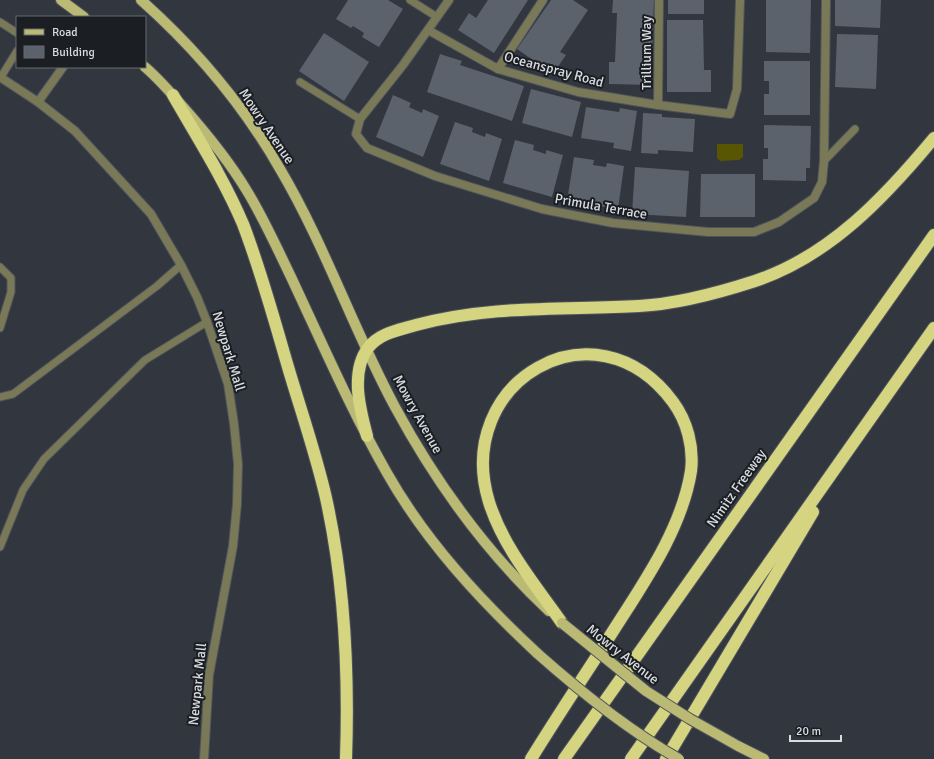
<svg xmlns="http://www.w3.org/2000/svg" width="934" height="759" viewBox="0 0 934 759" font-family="Signika,sans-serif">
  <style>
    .green { fill: #585503 }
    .building { fill: #5b626c }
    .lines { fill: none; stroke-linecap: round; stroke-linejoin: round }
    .service-casing { stroke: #4f545c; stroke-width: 9 }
    .minor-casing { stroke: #4f545c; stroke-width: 10 }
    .primary-casing { stroke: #4f545c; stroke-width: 12 }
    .motorway-casing { stroke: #4f545c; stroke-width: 14 }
    .service { stroke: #797958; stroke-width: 7 }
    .minor { stroke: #797958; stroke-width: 8 }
    .primary { stroke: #bbba75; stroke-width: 10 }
    .motorway { stroke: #d5d480; stroke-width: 12 }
    .primary-bridge-casing { stroke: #4f545c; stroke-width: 12; stroke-linecap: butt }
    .primary-bridge { stroke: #bbba75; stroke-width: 10 }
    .labels { text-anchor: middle; stroke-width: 4; stroke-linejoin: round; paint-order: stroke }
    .street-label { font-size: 14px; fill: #d8dce1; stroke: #1b1e22 }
  </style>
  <rect width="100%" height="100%" fill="#31363f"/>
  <path class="green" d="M717 144H743V157L739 160 720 161 717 158Z"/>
  <g class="building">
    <path d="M348 0H388L403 9 379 47 362 37 364 33 353 26 351 28 336 19Z"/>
    <path d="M488 0H528L494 53 458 30 469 13 476 18Z"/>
    <path d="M551 0H573L588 10 560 52 566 55 553 74 517 49Z"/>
    <path d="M613 0H654L651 85 609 84V62H615L617 13H612Z"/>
    <rect x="668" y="0" width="36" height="14"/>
    <path d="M766 0H811L810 53 766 52Z"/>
    <path d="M835 0H881L880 28 835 26Z"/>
    <path d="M667 20H703L704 70H711V92H667Z"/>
    <path d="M324 33 369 62 344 101 299 71Z"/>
    <path d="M837 34 878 35 876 89 835 87Z"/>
    <path d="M440 54 462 61 460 65 524 86 512 121 427 92Z"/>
    <path d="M764 61H810V115H764V94H769V81H764Z"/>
    <path d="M531 89 581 102 572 137 522 123Z"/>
    <path d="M393 95 411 103 409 107 422 113 423 109 439 116 423 157 376 137Z"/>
    <path d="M586 107 619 112 620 108 637 111 631 151 613 148 614 143 581 138Z"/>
    <path d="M643 113 662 114V117L695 119 693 152 658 150V154L641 153Z"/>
    <path d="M455 122 473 128 472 132 485 137 486 133 502 139 489 181 440 164Z"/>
    <path d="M764 125 811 126 810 168H806V181L763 180V159H768V148H764Z"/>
    <path d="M515 140 534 145 533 150 546 154V150L563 155 552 197 503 183Z"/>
    <path d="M574 157 594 160 593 165 606 167 607 163 624 166 618 209 567 201Z"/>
    <path d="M635 167 689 171 686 217 632 214Z"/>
    <path d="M701 174H755V217H700Z"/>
  </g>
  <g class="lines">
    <g class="service-casing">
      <g id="service">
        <path d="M410 0 437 17"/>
        <path d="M0 22 17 33"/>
        <path d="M1 77 17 51"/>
        <path d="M300 82 360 119"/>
        <path d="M824 161 855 129"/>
        <path d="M0 267 11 278V292L0 328"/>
        <path d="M0 397 13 394 157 286 181 265"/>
        <path d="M0 547 23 490 44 459 145 360 207 322"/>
      </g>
    </g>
    <g class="minor-casing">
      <g id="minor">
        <path d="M449 0 403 65 360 119 356 134 367 148 435 176 542 209 613 223 708 232H754L779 222 814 198 822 182 824 161 826 0"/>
        <path d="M428 30 498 69 578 92 658 105 730 114 737 89 740 0"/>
        <path d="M498 69 543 0"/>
        <path d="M0 77 38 102 75 131 151 214 181 265 197 297 207 322 228 384 234 424 238 464 237 504 233 546 209 675 204 759"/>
        <path d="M38 102 63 67"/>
        <path d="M658 105 659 0"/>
      </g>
    </g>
    <g class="primary-casing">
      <g id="primary">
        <path d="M61 0 84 17"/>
        <path d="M141 0C195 48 244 106 280 169 325 245 353 329 395 407 435 481 487 553 549 611"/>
        <path d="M145 67C159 79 172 94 184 108 207 134 229 161 247 191 264 219 277 248 291 277 322 343 351 410 387 473 426 542 481 601 538 654"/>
        <path d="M738 746 764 759"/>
      </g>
    </g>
    <g class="motorway-casing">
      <g id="motorway">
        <path d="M173 95C197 137 224 179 243 224 261 271 274 319 288 367 301 411 316 454 326 498 345 584 349 671 346 759"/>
        <path d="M367 436C360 410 350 372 368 348 379 333 399 330 416 325 490 305 563 310 639 306 678 304 718 293 755 281 830 256 885 197 934 138"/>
        <path d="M531 759C558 715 587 672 615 628 645 581 682 528 691 471 694 447 687 421 673 402 595 297 452 382 489 502 503 547 536 586 562 623"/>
        <path d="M564 759 934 235"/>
        <path d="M631 759 934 328"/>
        <path d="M666 759 813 512"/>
      </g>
    </g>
    <use href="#service" class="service"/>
    <use href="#minor" class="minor"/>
    <use href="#primary" class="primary"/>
    <use href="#motorway" class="motorway"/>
    <g class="primary-bridge-casing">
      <g id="primary-bridge">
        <path d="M562 623 646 691 690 719 738 746"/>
        <path d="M538 654C582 693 628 730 679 759"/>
      </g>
    </g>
    <use href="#primary-bridge" class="primary-bridge"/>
  </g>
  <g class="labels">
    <g class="street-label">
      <text transform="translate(646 53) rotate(-90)" y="5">Trillium Way</text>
      <text transform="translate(554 69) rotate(15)" y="5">Oceanspray Road</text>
      <text transform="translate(267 126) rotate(56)" y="5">Mowry Avenue</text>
      <text transform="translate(601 206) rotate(10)" y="5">Primula Terrace</text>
      <text transform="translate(229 351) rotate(73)" y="5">Newpark Mall</text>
      <text transform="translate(418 414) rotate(61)" y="5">Mowry Avenue</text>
      <text transform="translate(736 488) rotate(-55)" y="5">Nimitz Freeway</text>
      <text transform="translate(623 654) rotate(38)" y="5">Mowry Avenue</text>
      <text transform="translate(197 684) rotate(-84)" y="5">Newpark Mall</text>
    </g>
  </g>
  <rect x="16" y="16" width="130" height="52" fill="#1b1e22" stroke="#676a6e"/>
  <rect x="24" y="29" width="20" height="6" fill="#bbba75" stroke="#676a6e"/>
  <text x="52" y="36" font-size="12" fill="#d8dce1">Road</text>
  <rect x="24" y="46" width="20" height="12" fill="#5b626c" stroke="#676a6e"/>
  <text x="52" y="56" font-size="12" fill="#d8dce1">Building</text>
  <path d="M790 735v6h51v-6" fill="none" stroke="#d8dce1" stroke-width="2"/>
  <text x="796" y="735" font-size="12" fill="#d8dce1" stroke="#1b1e22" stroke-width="3" paint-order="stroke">20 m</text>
</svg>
